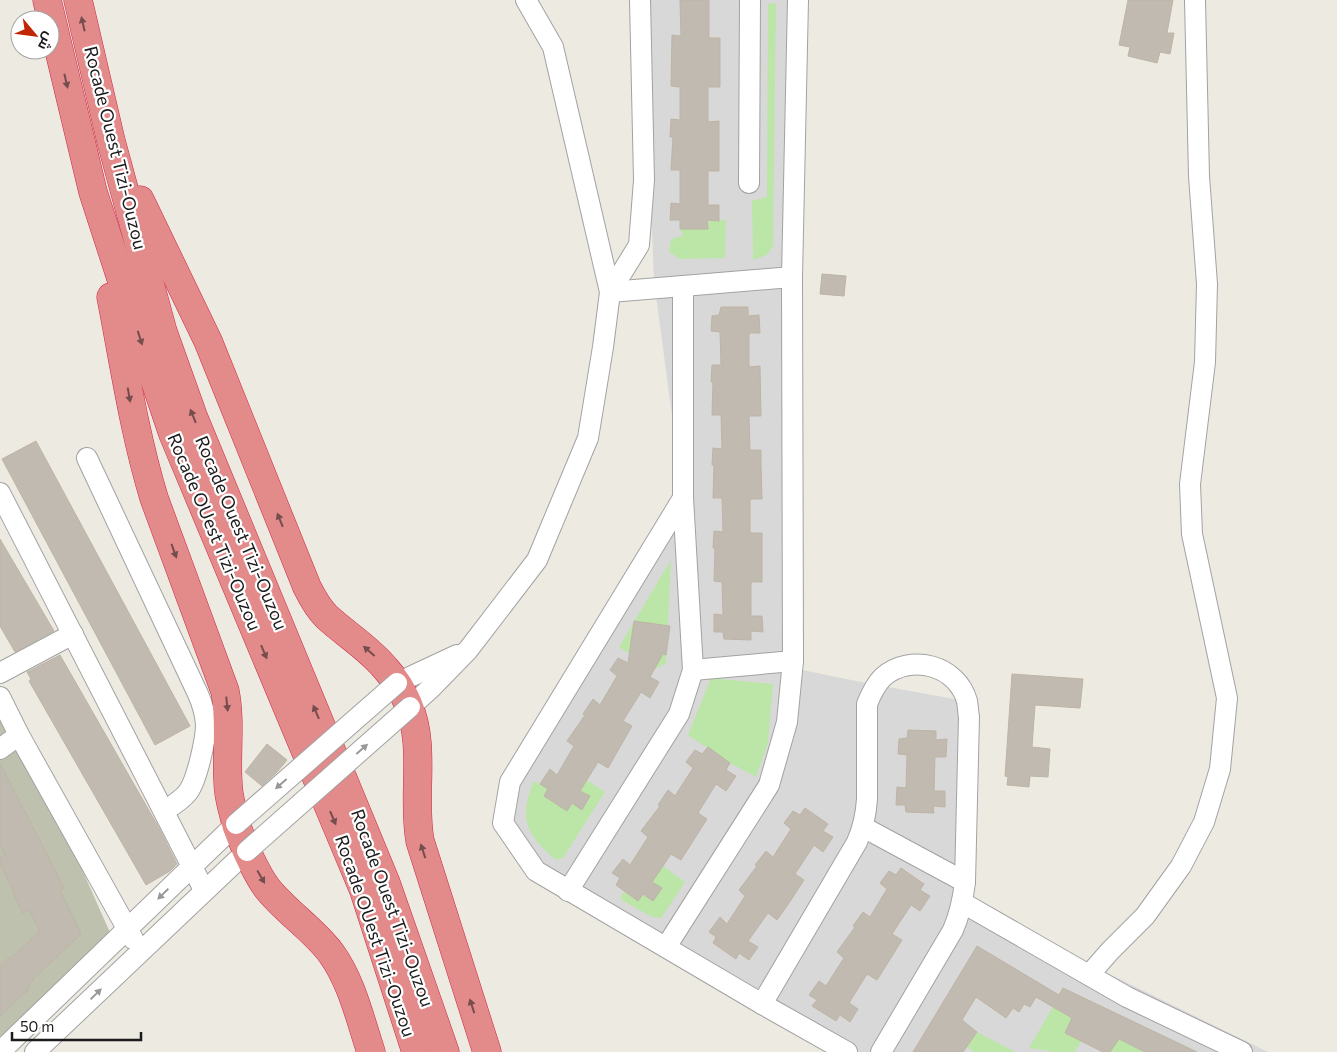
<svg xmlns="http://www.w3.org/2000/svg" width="1337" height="1052" viewBox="0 0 1337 1052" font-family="Commissioner,Cairo,sans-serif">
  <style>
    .residential { fill: #d9d8d8 }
    .construction { fill: #bdc1ad }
    .grass { fill: #bbe6a7 }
    .building { fill: #c1bab1; stroke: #beb4a4 }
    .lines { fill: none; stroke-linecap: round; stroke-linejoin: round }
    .street-casing { stroke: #a2a2a2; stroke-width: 22 }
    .highway-casing { stroke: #d02844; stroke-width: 29 }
    .street { stroke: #fff; stroke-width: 20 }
    .highway { stroke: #e38a8b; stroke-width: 28 }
    .street-bridge-casing { stroke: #a2a2a2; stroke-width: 22; stroke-linecap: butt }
    .street-bridge { stroke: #fff; stroke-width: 20 }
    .oneway { fill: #754d4d }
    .oneway2 { fill: #989898 }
    .labels { text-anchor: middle; stroke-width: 4.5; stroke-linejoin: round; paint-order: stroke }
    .street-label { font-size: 18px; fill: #1b1b1b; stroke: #fff }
  </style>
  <rect width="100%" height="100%" fill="#edebe1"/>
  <path class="residential" d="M643 0H799L793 668 866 683 971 702 963 902 1268 1052H844L536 871 503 823 510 782 683 498 654 281Z"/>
  <path class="construction" d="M0 685 112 937 0 1045Z"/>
  <g class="grass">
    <path d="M776 3 773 246 767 255 753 260 752 201 767 197 768 4Z"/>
    <path d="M726 219 725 258 680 259 669 252 671 239 683 236 680 229H707V220L719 221Z"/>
    <path d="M671 560 666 663 654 670 619 647Z"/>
    <path d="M711 678 773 684 768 743 756 777 730 763 688 735Z"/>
    <path d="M587 780 605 792 563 858 556 860C526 834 518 819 534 781L548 789 545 796 567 811 572 803 582 810 590 797 580 791Z"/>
    <path d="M663 866 685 882 661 918 652 917 620 899 624 891 638 901 643 894 654 900 661 888 652 882Z"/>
    <path d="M1053 1007 1072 1018 1082 1041 1074 1052H1055L1029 1048Z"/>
    <path d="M977 1032 1015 1052H974L967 1047Z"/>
    <path d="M1119 1039 1144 1052H1110Z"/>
  </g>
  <g class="building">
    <path d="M680 0H709V38H720V87H708V122L719 121V171H708V205H719V221L707 220 708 229H680V220H670L671 203 680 204V170H671L673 137H670L671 119 680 120V87L671 86 672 35 681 36Z"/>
    <path d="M1128 0H1173L1167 33H1174L1170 54 1160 52 1157 63 1128 56 1130 47 1119 45Z"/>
    <path d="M822 274 846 276 844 296 820 294Z"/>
    <path d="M721 307H748V316L759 315 760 333H749V367L760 366 761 416H749L750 450H761V465L762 499H750V533H762V582H751V616H762L763 632 751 631V640L724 639 723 632H714V614L723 615 722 582 714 581 715 548H713L714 531 723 532 722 498H713L714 465H712L713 448 722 449 721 415H712L713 382H711L712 365H721L720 332 711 331 712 316 719 315Z"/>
    <path d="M36 441 190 726 155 745 2 459Z"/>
    <path d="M0 539 54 631 15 652 0 626Z"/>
    <path d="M634 621 670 626 666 655 663 654 650 677 659 682 650 698 641 692 623 721 632 726 608 768 598 762 580 791 590 796 582 810 572 803 567 811 544 796 548 789 540 784 550 769 557 775 574 746 567 741 585 715 583 714 593 699 600 705 617 676 610 670 618 658 628 663Z"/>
    <path d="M60 655 159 828 177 864 170 871 146 885 29 681 31 679 27 672Z"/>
    <path d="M1012 674 1083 679 1080 708 1035 705 1032 747 1050 749 1048 777 1030 776 1029 787 1007 785 1008 777 1005 776Z"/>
    <path d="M908 730 936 731V740L947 739 946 757H935L934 791H945V807L933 806 934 813 906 812 905 805H896L897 787 906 788 907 755 898 754 899 739 907 738Z"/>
    <path d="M267 744 287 760 277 772 262 786 245 772Z"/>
    <path d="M708 747 730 763 726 770 736 776 726 791 716 784 698 813 707 819 681 860 671 854 663 866 652 882 662 888 653 901 643 894 638 901 616 885 620 878 612 873 623 859 630 865 648 837 641 831 660 806 658 805 668 790 675 796 693 768 686 762 695 750 702 754Z"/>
    <path d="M0 763 64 888 60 890 81 934 32 980 33 981 28 986 30 988 0 1016V966L10 957 11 958 40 931 29 910 23 913 14 895 15 894 0 863V858L5 855 0 845Z"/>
    <path d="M805 808 828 824 823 831 833 837 823 852 814 845 795 874 804 880 789 903 777 920 768 913 748 941 758 947 749 960 739 953 736 959 713 943 716 937 709 932 720 917 727 924 745 896 739 890 757 866 755 865 766 851 773 857 791 829 784 823 793 811 800 815Z"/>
    <path d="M901 868 924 884 920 890 930 896 920 911 911 905 892 934 902 940 877 980 867 974 849 1003 858 1009 850 1022 840 1015 836 1021 812 1006 817 1000 809 995 819 981 826 986 844 958 837 952 855 927 853 926 863 912 870 917 887 889 880 883 889 871 896 875Z"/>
    <path d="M977 946 1059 995 1063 988 1197 1052H1145L1119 1039 1110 1052H1103L1065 1033 1072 1018 1036 997 1030 1007 1024 1004 1019 1012 1013 1008 1006 1018 976 997 962 1020 977 1032 963 1052H913Z"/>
  </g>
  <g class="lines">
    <g class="street-casing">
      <g id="street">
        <path d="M749 183 750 0"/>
        <path d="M792 277 798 0"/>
        <path d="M610 292 639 245 644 180 640 0"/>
        <path d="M610 292 683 286"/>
        <path d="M87 458 198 694C202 703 205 713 206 724 206 739 197 780 188 792 182 800 172 806 164 811"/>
        <path d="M0 493 204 890"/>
        <path d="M683 498 693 670 793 661"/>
        <path d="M0 673 73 634"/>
        <path d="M397 683 457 655"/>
        <path d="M0 697 19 735 133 939"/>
        <path d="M410 707 432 687 468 650 537 560 588 438 603 347 610 292 553 47 526 0"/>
        <path d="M0 749 19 735"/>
        <path d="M863 827 965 882"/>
        <path d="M568 891 679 714 693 670"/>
        <path d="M963 903 1127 997 1242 1052"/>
        <path d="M666 947 769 785 787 722 793 661 792 277 683 286V498L510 782 503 823 536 871 762 1004 847 1052"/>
        <path d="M1089 975 1110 951 1145 916 1181 866 1204 822 1220 769 1227 698 1192 534 1190 484 1205 362 1207 284 1199 176 1195 0"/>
        <path d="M762 1004 857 842C863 828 866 815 867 799V704C871 694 875 685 883 677 911 653 957 665 967 701 968 706 968 712 969 717L965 882C963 899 960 914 953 930L881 1052"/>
        <path d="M0 1052 236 824"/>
        <path d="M35 1052 247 851"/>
      </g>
    </g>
    <g class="highway-casing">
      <g id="highway">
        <path d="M47 0 93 192 140 337 173 434 364 891 416 1052"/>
        <path d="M78 0 111 141 163 332 193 416 386 883 445 1052"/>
        <path d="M140 200 208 341 307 587C312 597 318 608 326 616 345 634 369 648 386 669 404 689 415 715 417 742 420 775 414 808 420 841L487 1052"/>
        <path d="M111 297C124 364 134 432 154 498L225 691C231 721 226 752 228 782 228 791 230 800 232 808 234 815 235 821 237 827 245 848 254 870 267 888 286 912 313 929 331 953 352 982 360 1019 371 1052"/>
      </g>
    </g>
    <use href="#street" class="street"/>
    <use href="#highway" class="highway"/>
    <g class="street-bridge-casing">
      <g id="street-bridge">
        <path d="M236 824 397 683"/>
        <path d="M247 851 410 707"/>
      </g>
    </g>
    <use href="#street-bridge" class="street-bridge"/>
  </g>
  <defs><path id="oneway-solid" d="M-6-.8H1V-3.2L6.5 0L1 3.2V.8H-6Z" transform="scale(1.25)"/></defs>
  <g class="oneway">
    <use href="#oneway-solid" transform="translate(83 24) rotate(-103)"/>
    <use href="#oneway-solid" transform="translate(66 81) rotate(77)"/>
    <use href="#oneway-solid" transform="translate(140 338) rotate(72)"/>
    <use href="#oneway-solid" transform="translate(129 395) rotate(80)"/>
    <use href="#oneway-solid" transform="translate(193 416) rotate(-112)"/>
    <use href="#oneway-solid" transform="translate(280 520) rotate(-112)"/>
    <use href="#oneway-solid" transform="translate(174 551) rotate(70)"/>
    <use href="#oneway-solid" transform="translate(369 651) rotate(-139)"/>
    <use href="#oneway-solid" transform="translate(264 652) rotate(67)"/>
    <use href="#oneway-solid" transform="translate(227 704) rotate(84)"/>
    <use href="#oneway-solid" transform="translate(316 712) rotate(-113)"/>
    <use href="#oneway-solid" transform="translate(333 818) rotate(67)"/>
    <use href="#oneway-solid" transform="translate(423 851) rotate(-108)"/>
    <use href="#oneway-solid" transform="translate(261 877) rotate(60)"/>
    <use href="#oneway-solid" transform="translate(472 1006) rotate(-108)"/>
  </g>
  <g class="oneway2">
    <use href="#oneway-solid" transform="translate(362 749) rotate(-41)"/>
    <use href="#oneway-solid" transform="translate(281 784) rotate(139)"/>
    <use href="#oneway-solid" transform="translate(163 894) rotate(136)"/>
    <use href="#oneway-solid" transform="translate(96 994) rotate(-44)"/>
  </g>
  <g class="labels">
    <g class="street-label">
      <text transform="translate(115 148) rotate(76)" y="6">Rocade Ouest Tizi-Ouzou</text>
      <text transform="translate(214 532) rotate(67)" y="6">Rocade OUest Tizi-Ouzou</text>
      <text transform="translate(241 533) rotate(67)" y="6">Rocade Ouest Tizi-Ouzou</text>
      <text transform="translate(392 908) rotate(70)" y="6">Rocade Ouest Tizi-Ouzou</text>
      <text transform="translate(375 936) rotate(71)" y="6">Rocade OUest Tizi-Ouzou</text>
    </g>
  </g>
  <g transform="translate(35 35) rotate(119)"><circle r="24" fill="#ffffff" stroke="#a4a4a4"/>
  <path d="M0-4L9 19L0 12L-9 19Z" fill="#c12706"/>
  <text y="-8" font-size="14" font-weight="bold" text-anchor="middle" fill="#1b1b1b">ش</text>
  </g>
  <path d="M12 1032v8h129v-8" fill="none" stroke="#1b1b1b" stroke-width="2.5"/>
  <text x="20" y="1032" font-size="15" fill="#1b1b1b" stroke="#ffffff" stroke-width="4" paint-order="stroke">50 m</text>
</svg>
